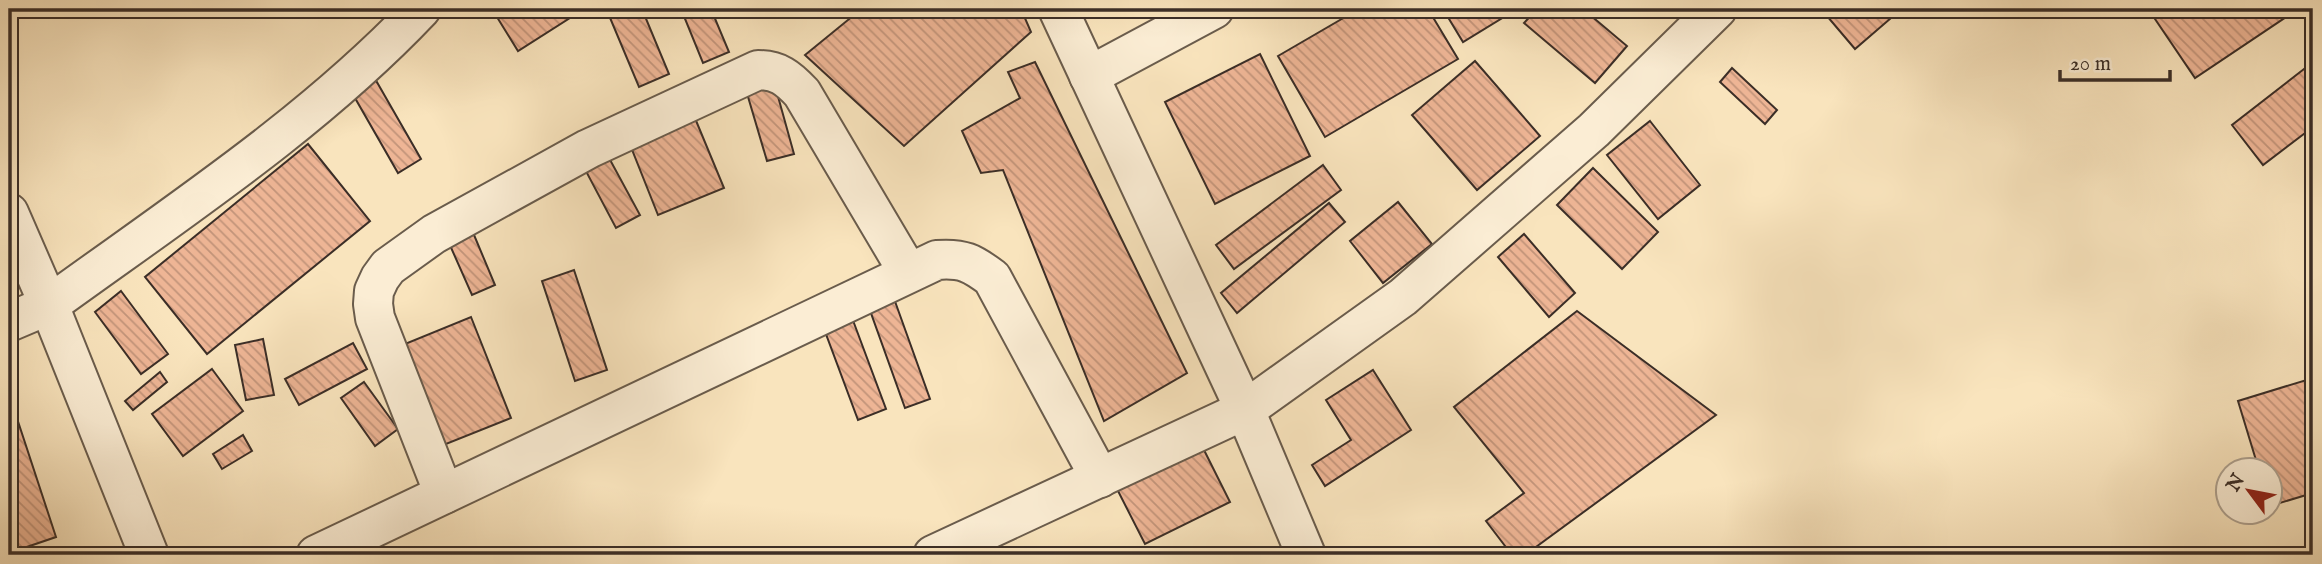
<svg xmlns="http://www.w3.org/2000/svg" width="2322" height="564" viewBox="0 0 2322 564" font-family="'IM FELL English',serif">
  <style>
    .building { fill: url(#building-back-hatch); stroke: #3b2e27; stroke-width: 2 }
    .lines { fill: none; stroke-linecap: round; stroke-linejoin: round }
    .minor-casing { stroke: #6a5c4c; stroke-width: 42 }
    .minor { stroke: #fbedd4; stroke-width: 38 }
  </style>
  <defs>
    <pattern id="building-back-hatch" width="6" height="6" patternUnits="userSpaceOnUse" patternTransform="scale(1.75)"><rect width="6" height="6" fill="#eeb595"/><path d="M-1 5l2 2M0 0l6 6M5-1l2 2" fill="none" stroke="#c2947a"/></pattern>
  </defs>
  <rect width="100%" height="100%" fill="#f9e4bd"/>
  <filter id="stains"><feTurbulence type="fractalNoise" baseFrequency=".00286" numOctaves="4"/><feColorMatrix values="0 0 0 0 .2 0 0 0 0 .09 0 0 0 0 .02 0 0 0 .5 -.17"/></filter>
  <radialGradient id="worn" r=".72"><stop offset=".6" stop-color="#630" stop-opacity="0"/><stop offset="1" stop-color="#630" stop-opacity=".3"/></radialGradient>
  <g class="building">
    <path d="M492 9H584L518 51Z"/>
    <path d="M619 9H642L669 74 639 87 608 13Z"/>
    <path d="M681 9H711L729 52 703 63Z"/>
    <path d="M857 9H1021L1031 32 904 146 805 55 859 11Z"/>
    <path d="M1359 9H1428L1458 59 1325 137 1278 56Z"/>
    <path d="M1443 9H1517L1463 42Z"/>
    <path d="M1537 9H1583L1627 46 1595 83 1524 23Z"/>
    <path d="M1821 9H1895L1898 12 1855 49Z"/>
    <path d="M2163 9H2294L2295 11 2195 78 2153 16Z"/>
    <path d="M1260 54 1310 156 1215 204 1165 102Z"/>
    <path d="M1475 61 1540 136 1477 190 1412 115Z"/>
    <path d="M1035 62 1187 373 1104 421 1003 170 981 173 962 131 1020 98 1008 72Z"/>
    <path d="M2313 62V127L2263 165 2232 125Z"/>
    <path d="M1732 68 1777 110 1765 124 1720 82Z"/>
    <path d="M370 70 421 159 398 173 347 84Z"/>
    <path d="M774 82 794 154 767 161 746 90Z"/>
    <path d="M692 111 724 188 658 215 627 137Z"/>
    <path d="M1650 121 1700 185 1658 219 1607 155Z"/>
    <path d="M308 144 370 221 207 354 145 277Z"/>
    <path d="M602 145 640 215 616 228 579 158Z"/>
    <path d="M1323 165 1341 190 1234 269 1216 245Z"/>
    <path d="M1593 168 1658 232 1622 269 1557 205Z"/>
    <path d="M1398 202 1432 244 1383 283 1350 241Z"/>
    <path d="M1329 203 1345 222 1237 313 1221 293Z"/>
    <path d="M469 223 495 285 472 295 445 234Z"/>
    <path d="M1524 234 1575 293 1549 317 1498 257Z"/>
    <path d="M574 270 607 370 575 381 542 281Z"/>
    <path d="M121 291 168 354 141 374 95 312Z"/>
    <path d="M892 293 930 399 905 408 867 302Z"/>
    <path d="M848 307 886 409 858 420 820 318Z"/>
    <path d="M1577 311 1716 415 1525 555H1512L1486 521 1524 493 1454 407Z"/>
    <path d="M471 317 511 418 441 446 400 346Z"/>
    <path d="M263 339 274 395 246 400 235 345Z"/>
    <path d="M353 343 367 369 299 405 285 379Z"/>
    <path d="M212 369 243 411 183 456 152 414Z"/>
    <path d="M1373 370 1411 430 1325 486 1312 465 1351 440 1326 400Z"/>
    <path d="M160 372 167 382 133 410 125 401Z"/>
    <path d="M2313 378V493L2270 506V470H2259L2238 401Z"/>
    <path d="M364 382 398 429 375 446 341 398Z"/>
    <path d="M9 394 56 537 9 553Z"/>
    <path d="M243 435 252 451 222 469 213 454Z"/>
    <path d="M1202 446 1230 502 1145 544 1117 489Z"/>
    <path d="M391 548 394 555H373Z"/>
  </g>
  <g class="lines">
    <g class="minor-casing">
      <g id="minor">
        <path d="M1058 9 1245 410 1306 555"/>
        <path d="M1089 76 1214 9"/>
        <path d="M9 213 49 305 149 555"/>
        <path d="M9 322 49 305C177 212 312 124 421 9"/>
        <path d="M444 494 375 318 373 304 374 291 380 278 388 267 434 234 588 149 758 70C778 70 788 78 802 93L908 272"/>
        <path d="M316 555 937 260C963 258 972 263 992 278L1100 478"/>
        <path d="M933 555 1245 410 1403 297 1594 130 1717 9"/>
      </g>
    </g>
    <use href="#minor" class="minor"/>
  </g>
  <rect width="2322" height="564" fill="none" stroke="#f9e4bd" stroke-width="35"/>
  <rect x="10" y="10" width="2301" height="543" fill="none" stroke="#3b2e27" stroke-width="3.5"/>
  <rect x="18" y="18" width="2287" height="529" fill="none" stroke="#3b2e27" stroke-width="2"/>
  <g transform="translate(2249 491) rotate(302)"><circle r="33" fill="#fbedd4" stroke="#aea18f" stroke-width="2"/>
  <path d="M0-5L12 26L0 18L-12 26Z" fill="#8f2418"/>
  <text y="-10" font-size="19" font-weight="bold" text-anchor="middle" fill="#3b2e27">N</text>
  </g>
  <path d="M2060 70v10h110v-10" fill="none" stroke="#3b2e27" stroke-width="3.5"/>
  <text x="2070" y="70" font-size="21" fill="#3b2e27" stroke="#fbedd4" stroke-width="5" paint-order="stroke">20 m</text>
  <rect width="100%" height="100%" filter="url(#stains)"/>
  <rect width="100%" height="100%" fill="url(#worn)"/>
</svg>
